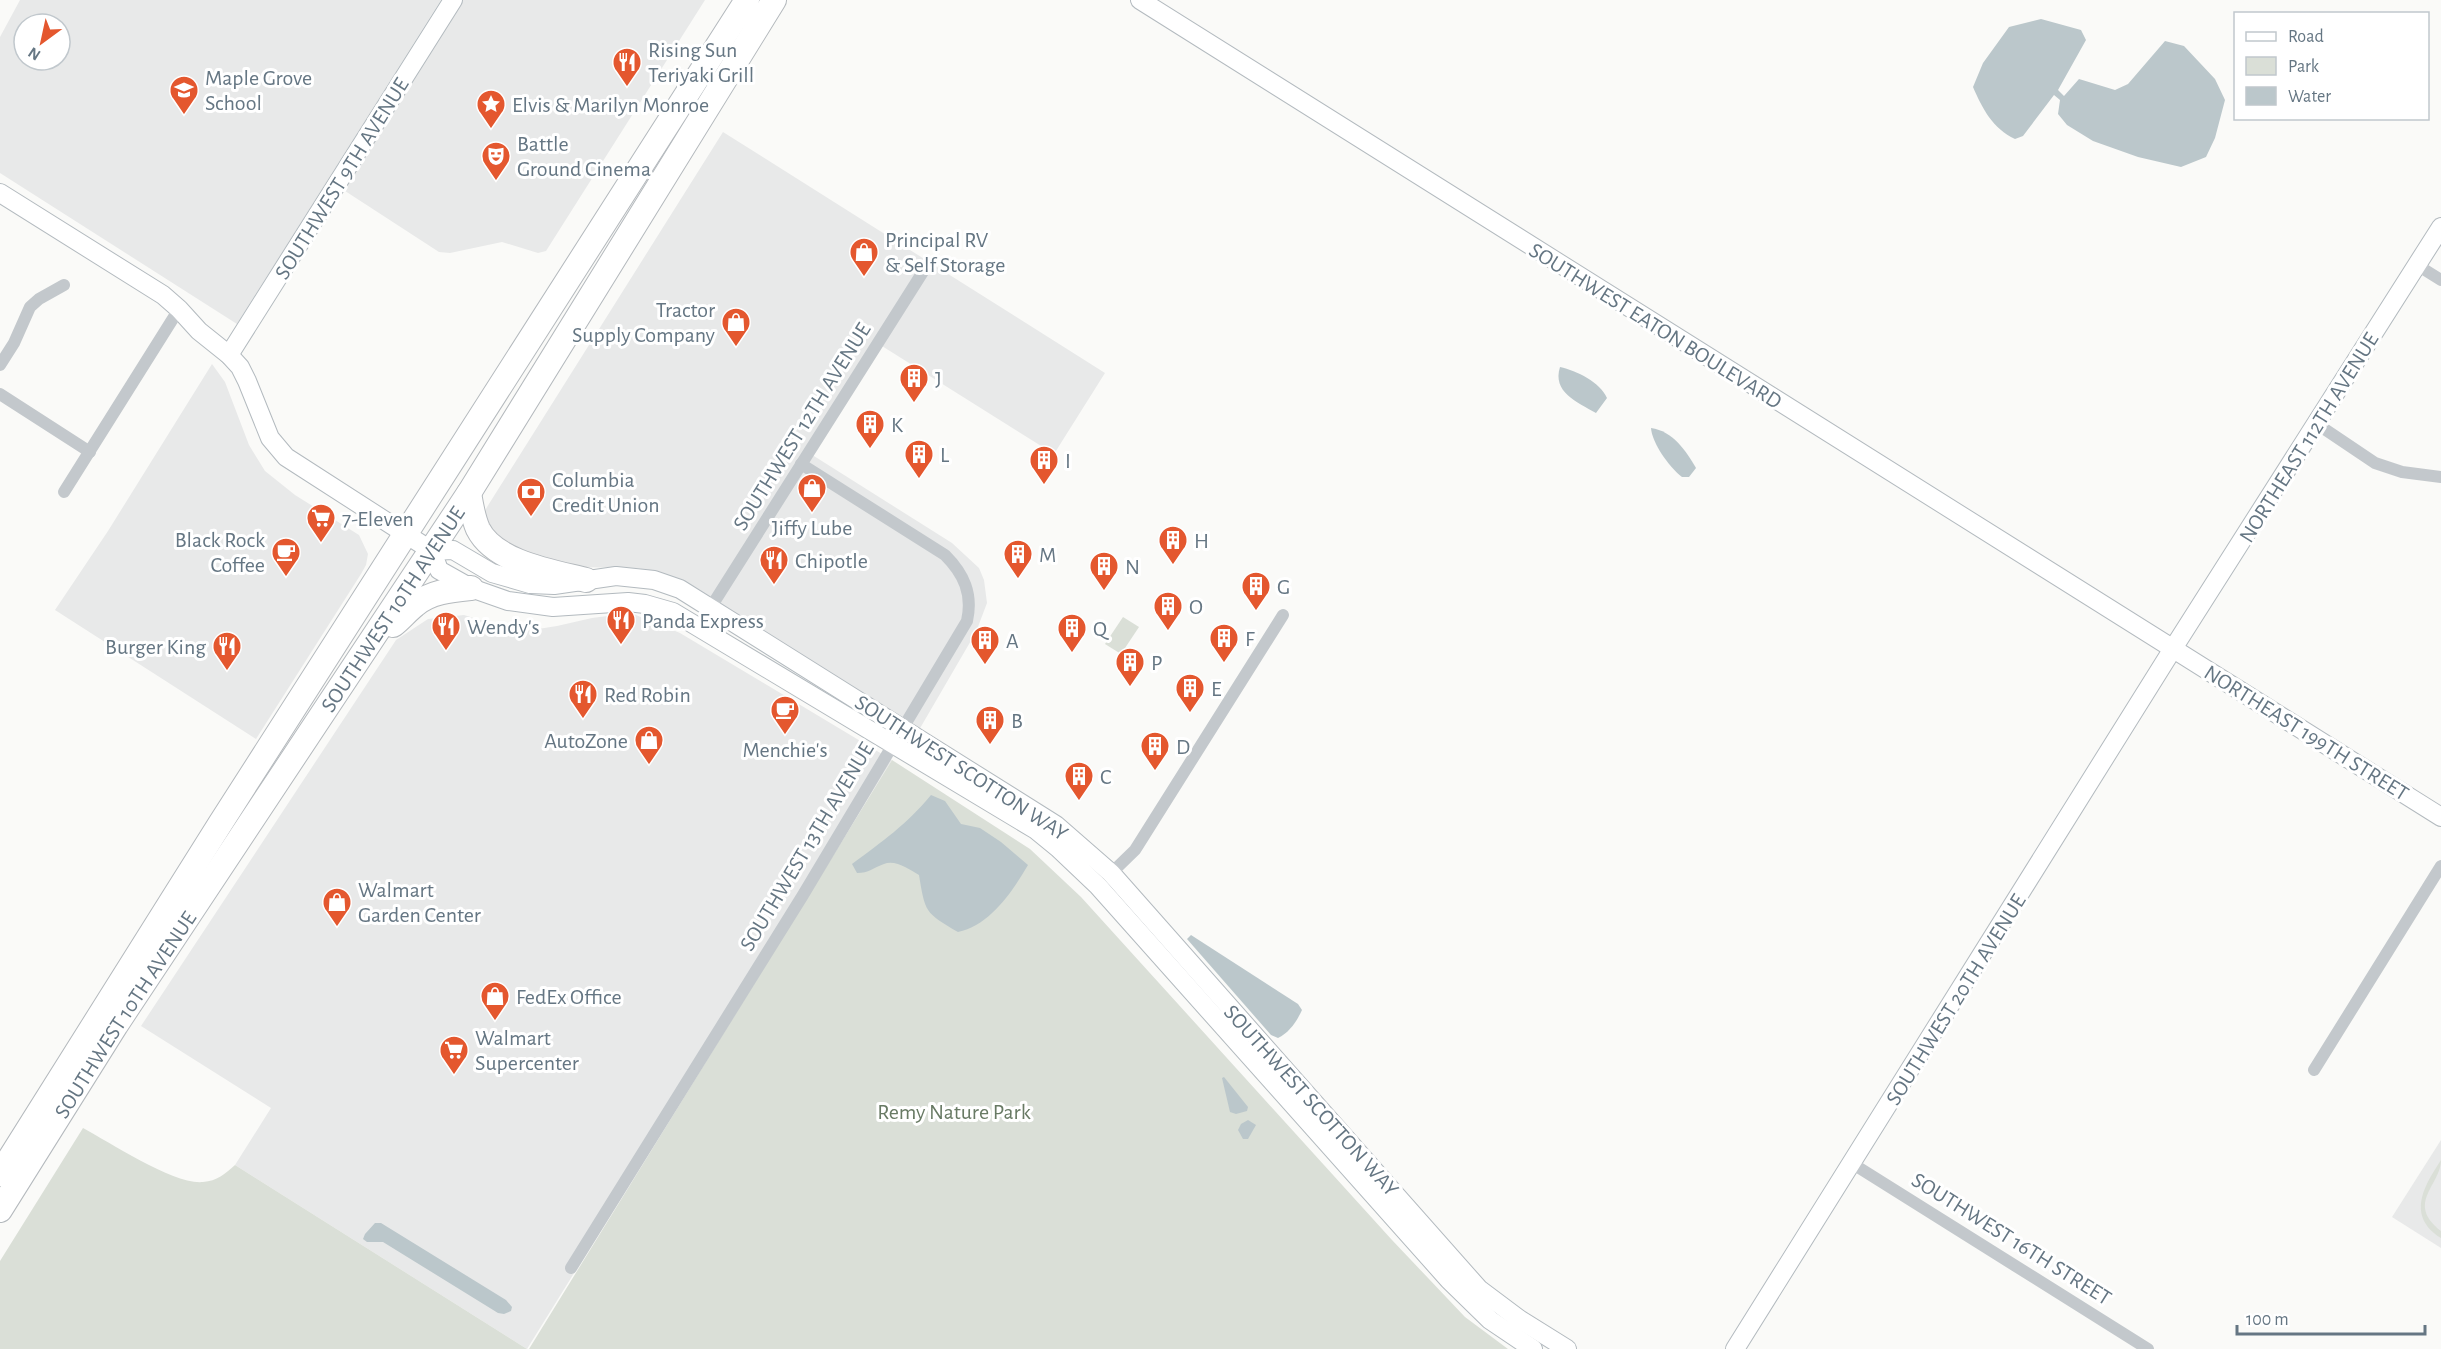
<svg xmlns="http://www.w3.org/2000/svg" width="2441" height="1349" viewBox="0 0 2441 1349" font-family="'Alegreya Sans',sans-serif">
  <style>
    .built { fill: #e8e9e9; fill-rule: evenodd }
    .green { fill: #dadfd7 }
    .water { fill: #bbc7cb }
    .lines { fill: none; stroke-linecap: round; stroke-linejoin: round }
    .secondary-casing { stroke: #b3babf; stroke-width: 20 }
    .highway-casing { stroke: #b4b9bd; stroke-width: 26 }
    .street { stroke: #c3c8cc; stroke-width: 12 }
    .secondary { stroke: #fff; stroke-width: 18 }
    .highway { stroke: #fff; stroke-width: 24 }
    .labels { text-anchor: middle; stroke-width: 6; stroke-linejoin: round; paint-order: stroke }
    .poi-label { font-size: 22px; fill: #657683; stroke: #fff; text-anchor: start }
    .street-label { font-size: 22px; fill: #657683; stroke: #fff }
    .park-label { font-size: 22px; fill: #687a64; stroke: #fff }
  </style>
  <rect width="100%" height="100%" fill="#fafaf8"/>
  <g class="built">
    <path d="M20 0H441L237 324 0 173V37ZM24 24H60V60H24Z"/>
    <path d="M462 0H705L546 251 538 253 502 242 450 253 439 252 342 189Z"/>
    <path d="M723 132 1105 373 1054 454 874 341 806 451 952 543 979 568 984 580 987 603 976 632 919 730 695 587 670 576 637 568 568 567 512 551 486 525 484 513 487 507Z"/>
    <path d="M212 364 225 382 249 445 265 471 295 495 359 535 368 554 366 565 361 574 256 739 55 610 108 531Z"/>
    <path d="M631 613 680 633 892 760 527 1349 235 1165 271 1108 141 1026 396 640 428 619 464 615 519 632 557 626 592 618Z"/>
    <path d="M2441 1140V1248L2392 1217Z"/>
  </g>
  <g class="green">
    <path d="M1123 617 1139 627 1121 654 1105 644Z"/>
    <path d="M892 760 1030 849 1081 897 1392 1240 1465 1317 1508 1349H529Z"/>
    <path d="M83 1128C111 1143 174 1185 203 1182 217 1181 225 1174 235 1165L527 1349H0V1261Z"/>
    <path d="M2441 1160C2441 1185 2405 1203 2441 1231V1238C2406 1216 2424 1186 2441 1160Z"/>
  </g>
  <g class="water">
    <path d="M2041 19 2081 30 2086 40 2058 90 2064 96 2079 79 2115 90 2128 84 2165 41 2184 46 2215 79 2225 100 2215 138 2206 157 2181 167 2138 157 2093 141 2067 125 2058 114 2060 100 2054 95 2023 136 2015 139C1993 129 1982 108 1973 87L1983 63 2009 27Z"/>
    <path d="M1560 367C1577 371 1600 382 1607 398L1596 413C1577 402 1552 392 1560 367Z"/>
    <path d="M1651 428C1673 431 1686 451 1696 468L1689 477H1682C1669 467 1652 443 1651 428Z"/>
    <path d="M931 795 945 801 961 824 980 828 1001 842 1028 865C1012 892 990 925 958 932 925 913 925 912 919 875 910 870 895 859 884 864 873 868 869 873 857 873L852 864C883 841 906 825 931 795Z"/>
    <path d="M1191 935 1298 1004 1302 1010C1297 1021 1289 1033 1278 1038L1271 1035 1187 939Z"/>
    <path d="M1224 1077 1248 1107 1247 1111 1236 1114 1230 1112 1222 1078Z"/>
    <path d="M1248 1120 1256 1125 1248 1139H1243L1238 1130 1241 1124Z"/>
    <path d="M375 1223H381L506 1300 512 1307 511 1311 504 1314 498 1313 383 1242H367L363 1239 365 1234Z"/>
  </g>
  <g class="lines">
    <g class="secondary-casing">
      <g id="secondary">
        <path d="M1140 0C1573 274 2009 543 2441 817"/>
        <path d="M0 193 163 295 179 309 199 331 229 355 240 367 247 381 270 438 286 457 432 551 453 550 492 573 530 584 554 585 616 576 654 580 680 589 1056 825 1111 873 1479 1289 1519 1319 1567 1349"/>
        <path d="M229 355 453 0"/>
        <path d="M432 551 439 570 471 588 508 601 553 607 628 602 645 604 673 612 1036 830 1058 848 1098 886 1449 1280 1490 1320 1533 1349"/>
        <path d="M1735 1349 2174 647 2441 227"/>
      </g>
    </g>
    <g class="highway-casing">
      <g id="highway">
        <path d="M469 493C471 505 473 518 478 529 495 563 554 572 586 580"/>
        <path d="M393 625C401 619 407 611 415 605 430 592 451 590 471 588"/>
        <path d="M0 1174 220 824 747 0"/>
        <path id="s1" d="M0 1210 116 1025 469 493 774 0"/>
      </g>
    </g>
    <g class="street">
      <path d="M2417 265 2441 280"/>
      <path d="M0 365 14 343 30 307 39 299 64 285"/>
      <path d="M0 394 90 452"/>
      <path d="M2317 424 2375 463 2402 472 2441 477"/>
      <path d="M64 492 179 309"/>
      <path d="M711 607 926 267"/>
      <path d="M1098 886 1135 850 1283 615"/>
      <path d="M2314 1070 2441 866"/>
      <path d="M1853 1164 2148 1349"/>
      <path d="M571 1268 803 895 967 621C973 594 964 574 945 555L801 464"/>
    </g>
    <use href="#secondary" class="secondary"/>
    <use href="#highway" class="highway"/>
  </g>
  <defs>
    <g id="restaurant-pin" transform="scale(1.5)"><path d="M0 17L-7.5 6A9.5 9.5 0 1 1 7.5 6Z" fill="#e4572e" stroke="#fff"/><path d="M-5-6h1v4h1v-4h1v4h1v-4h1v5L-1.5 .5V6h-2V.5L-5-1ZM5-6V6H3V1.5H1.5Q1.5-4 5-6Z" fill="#fff"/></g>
    <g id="school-pin" transform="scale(1.5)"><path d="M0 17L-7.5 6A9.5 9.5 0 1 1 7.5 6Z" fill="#e4572e" stroke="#fff"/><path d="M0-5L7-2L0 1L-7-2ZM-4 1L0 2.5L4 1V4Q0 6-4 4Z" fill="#fff"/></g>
    <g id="sight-pin" transform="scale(1.5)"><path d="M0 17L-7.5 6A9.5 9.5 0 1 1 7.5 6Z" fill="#e4572e" stroke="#fff"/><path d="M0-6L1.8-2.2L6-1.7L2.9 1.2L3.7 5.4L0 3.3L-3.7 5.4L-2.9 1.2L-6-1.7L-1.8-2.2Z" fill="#fff"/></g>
    <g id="theatre-pin" transform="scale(1.5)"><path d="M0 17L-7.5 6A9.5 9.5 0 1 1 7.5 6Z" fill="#e4572e" stroke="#fff"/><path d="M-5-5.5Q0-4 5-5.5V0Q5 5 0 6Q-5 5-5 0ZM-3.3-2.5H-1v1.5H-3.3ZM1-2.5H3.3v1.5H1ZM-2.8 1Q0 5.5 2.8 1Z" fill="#fff"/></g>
    <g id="shop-pin" transform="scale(1.5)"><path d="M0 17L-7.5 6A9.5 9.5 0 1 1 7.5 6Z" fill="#e4572e" stroke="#fff"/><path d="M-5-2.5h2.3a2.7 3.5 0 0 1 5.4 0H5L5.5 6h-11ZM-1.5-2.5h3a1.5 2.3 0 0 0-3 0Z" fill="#fff"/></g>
    <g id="building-pin" transform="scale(1.5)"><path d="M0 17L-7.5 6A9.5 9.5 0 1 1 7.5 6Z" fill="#e4572e" stroke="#fff"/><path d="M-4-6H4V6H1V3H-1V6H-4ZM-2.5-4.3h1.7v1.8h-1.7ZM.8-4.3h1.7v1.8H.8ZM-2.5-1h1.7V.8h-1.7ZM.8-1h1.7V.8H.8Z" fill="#fff"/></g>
    <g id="bank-pin" transform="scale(1.5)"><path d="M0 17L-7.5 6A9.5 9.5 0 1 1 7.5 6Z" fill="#e4572e" stroke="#fff"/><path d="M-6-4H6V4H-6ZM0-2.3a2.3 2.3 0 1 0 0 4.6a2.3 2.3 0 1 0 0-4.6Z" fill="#fff"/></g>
    <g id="supermarket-pin" transform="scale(1.5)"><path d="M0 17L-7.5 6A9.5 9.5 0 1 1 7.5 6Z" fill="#e4572e" stroke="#fff"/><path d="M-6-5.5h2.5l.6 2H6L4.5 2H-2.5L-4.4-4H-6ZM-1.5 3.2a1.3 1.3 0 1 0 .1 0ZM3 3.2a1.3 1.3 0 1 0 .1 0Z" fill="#fff"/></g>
    <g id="cafe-pin" transform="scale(1.5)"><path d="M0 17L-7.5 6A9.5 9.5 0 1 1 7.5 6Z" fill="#e4572e" stroke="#fff"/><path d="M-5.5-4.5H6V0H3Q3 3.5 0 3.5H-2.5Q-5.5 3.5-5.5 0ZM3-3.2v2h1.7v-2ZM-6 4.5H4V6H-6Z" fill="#fff"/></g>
  </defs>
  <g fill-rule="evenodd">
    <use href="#restaurant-pin" x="627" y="62"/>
    <use href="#school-pin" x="184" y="90"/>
    <use href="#sight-pin" x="491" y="104"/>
    <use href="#theatre-pin" x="496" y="156"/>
    <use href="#shop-pin" x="864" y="252"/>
    <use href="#shop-pin" x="736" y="322"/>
    <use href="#building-pin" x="914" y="378"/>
    <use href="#building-pin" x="870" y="424"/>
    <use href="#building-pin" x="919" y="454"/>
    <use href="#building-pin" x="1044" y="460"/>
    <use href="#shop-pin" x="812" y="488"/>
    <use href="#bank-pin" x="531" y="492"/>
    <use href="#supermarket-pin" x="321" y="518"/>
    <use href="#building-pin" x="1173" y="540"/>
    <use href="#cafe-pin" x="286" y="552"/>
    <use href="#building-pin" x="1018" y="554"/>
    <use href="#restaurant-pin" x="774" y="560"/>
    <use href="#building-pin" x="1104" y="566"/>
    <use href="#building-pin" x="1256" y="586"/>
    <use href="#building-pin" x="1168" y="606"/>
    <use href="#restaurant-pin" x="621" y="620"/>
    <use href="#restaurant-pin" x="446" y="626"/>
    <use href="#building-pin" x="1072" y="628"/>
    <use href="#building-pin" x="1224" y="638"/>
    <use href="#building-pin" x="985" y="640"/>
    <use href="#restaurant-pin" x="227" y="646"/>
    <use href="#building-pin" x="1130" y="662"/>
    <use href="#building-pin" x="1190" y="688"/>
    <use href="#restaurant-pin" x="583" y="694"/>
    <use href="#cafe-pin" x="785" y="710"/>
    <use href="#building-pin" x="990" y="720"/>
    <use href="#shop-pin" x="649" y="740"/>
    <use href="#building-pin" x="1155" y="746"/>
    <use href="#building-pin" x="1079" y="776"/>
    <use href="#shop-pin" x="337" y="902"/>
    <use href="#shop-pin" x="495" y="996"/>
    <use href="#supermarket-pin" x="454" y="1050"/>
  </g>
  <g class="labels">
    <g class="poi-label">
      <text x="648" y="57">Rising Sun<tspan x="648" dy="25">Teriyaki Grill</tspan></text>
      <text x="205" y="85">Maple Grove<tspan x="205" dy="25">School</tspan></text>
      <text x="512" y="112">Elvis &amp; Marilyn Monroe</text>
      <text x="517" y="151">Battle<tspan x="517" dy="25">Ground Cinema</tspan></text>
      <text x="885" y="247">Principal RV<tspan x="885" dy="25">&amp; Self Storage</tspan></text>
      <text x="715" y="317" text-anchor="end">Tractor<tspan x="715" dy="25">Supply Company</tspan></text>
      <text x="935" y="386">J</text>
      <text x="891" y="432">K</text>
      <text x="940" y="462">L</text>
      <text x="1065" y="468">I</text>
      <text x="552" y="487">Columbia<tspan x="552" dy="25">Credit Union</tspan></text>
      <text x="342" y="526">7-Eleven</text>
      <text x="812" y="535" text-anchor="middle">Jiffy Lube</text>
      <text x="265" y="547" text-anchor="end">Black Rock<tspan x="265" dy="25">Coffee</tspan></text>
      <text x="1194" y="548">H</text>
      <text x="1039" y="562">M</text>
      <text x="795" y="568">Chipotle</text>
      <text x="1125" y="574">N</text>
      <text x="1277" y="594">G</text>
      <text x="1189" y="614">O</text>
      <text x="642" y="628">Panda Express</text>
      <text x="467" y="634">Wendy's</text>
      <text x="1093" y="636">Q</text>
      <text x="1245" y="646">F</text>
      <text x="1006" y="648">A</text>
      <text x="206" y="654" text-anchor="end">Burger King</text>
      <text x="1151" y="670">P</text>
      <text x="1211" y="696">E</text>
      <text x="604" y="702">Red Robin</text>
      <text x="1011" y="728">B</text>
      <text x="628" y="748" text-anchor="end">AutoZone</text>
      <text x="1176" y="754">D</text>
      <text x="785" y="757" text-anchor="middle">Menchie's</text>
      <text x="1100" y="784">C</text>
      <text x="358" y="897">Walmart<tspan x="358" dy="25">Garden Center</tspan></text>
      <text x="516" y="1004">FedEx Office</text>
      <text x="475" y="1045">Walmart<tspan x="475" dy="25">Supercenter</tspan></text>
    </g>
    <g class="street-label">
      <text transform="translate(341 178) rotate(-58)" y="8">SOUTHWEST 9TH AVENUE</text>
      <text transform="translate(1656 325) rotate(32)" y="8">SOUTHWEST EATON BOULEVARD</text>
      <text transform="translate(801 426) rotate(-58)" y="8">SOUTHWEST 12TH AVENUE</text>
      <text transform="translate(2308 437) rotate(-58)" y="8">NORTHEAST 112TH AVENUE</text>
      <text dy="8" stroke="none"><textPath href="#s1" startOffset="718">SOUTHWEST 10TH AVENUE</textPath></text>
      <text transform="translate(2307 732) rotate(32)" y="8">NORTHEAST 199TH STREET</text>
      <text transform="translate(962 767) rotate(33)" y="8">SOUTHWEST SCOTTON WAY</text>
      <text transform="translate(806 846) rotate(-59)" y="8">SOUTHWEST 13TH AVENUE</text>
      <text transform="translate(1955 999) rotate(-58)" y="8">SOUTHWEST 20TH AVENUE</text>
      <text dy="8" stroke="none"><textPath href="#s1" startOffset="232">SOUTHWEST 10TH AVENUE</textPath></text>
      <text transform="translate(1312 1100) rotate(48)" y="8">SOUTHWEST SCOTTON WAY</text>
      <text transform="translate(2012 1238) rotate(32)" y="8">SOUTHWEST 16TH STREET</text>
    </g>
    <g class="park-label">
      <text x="954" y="1119">Remy Nature Park</text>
    </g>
  </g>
  <rect x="2234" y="12" width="195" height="108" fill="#ffffff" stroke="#c1c8cd" stroke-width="1.5"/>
  <rect x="2246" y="32" width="30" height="9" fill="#ffffff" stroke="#c1c8cd" stroke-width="1.5"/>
  <text x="2288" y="42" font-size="18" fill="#657683">Road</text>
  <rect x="2246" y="57" width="30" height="18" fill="#dadfd7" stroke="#c1c8cd" stroke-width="1.5"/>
  <text x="2288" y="72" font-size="18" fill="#657683">Park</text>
  <rect x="2246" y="87" width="30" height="18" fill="#bbc7cb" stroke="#c1c8cd" stroke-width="1.5"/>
  <text x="2288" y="102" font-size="18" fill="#657683">Water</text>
  <g transform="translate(42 42) rotate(213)"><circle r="28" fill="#ffffff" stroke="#c1c8cd" stroke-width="1.5"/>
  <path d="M0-4.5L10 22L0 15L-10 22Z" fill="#e4572e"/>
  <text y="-9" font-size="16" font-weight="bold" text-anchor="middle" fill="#657683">N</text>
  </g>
  <path d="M2237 1325v9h188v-9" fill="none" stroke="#657683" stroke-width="3"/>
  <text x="2246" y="1325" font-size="18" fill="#657683" stroke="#ffffff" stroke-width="4.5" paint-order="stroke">100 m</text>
</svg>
